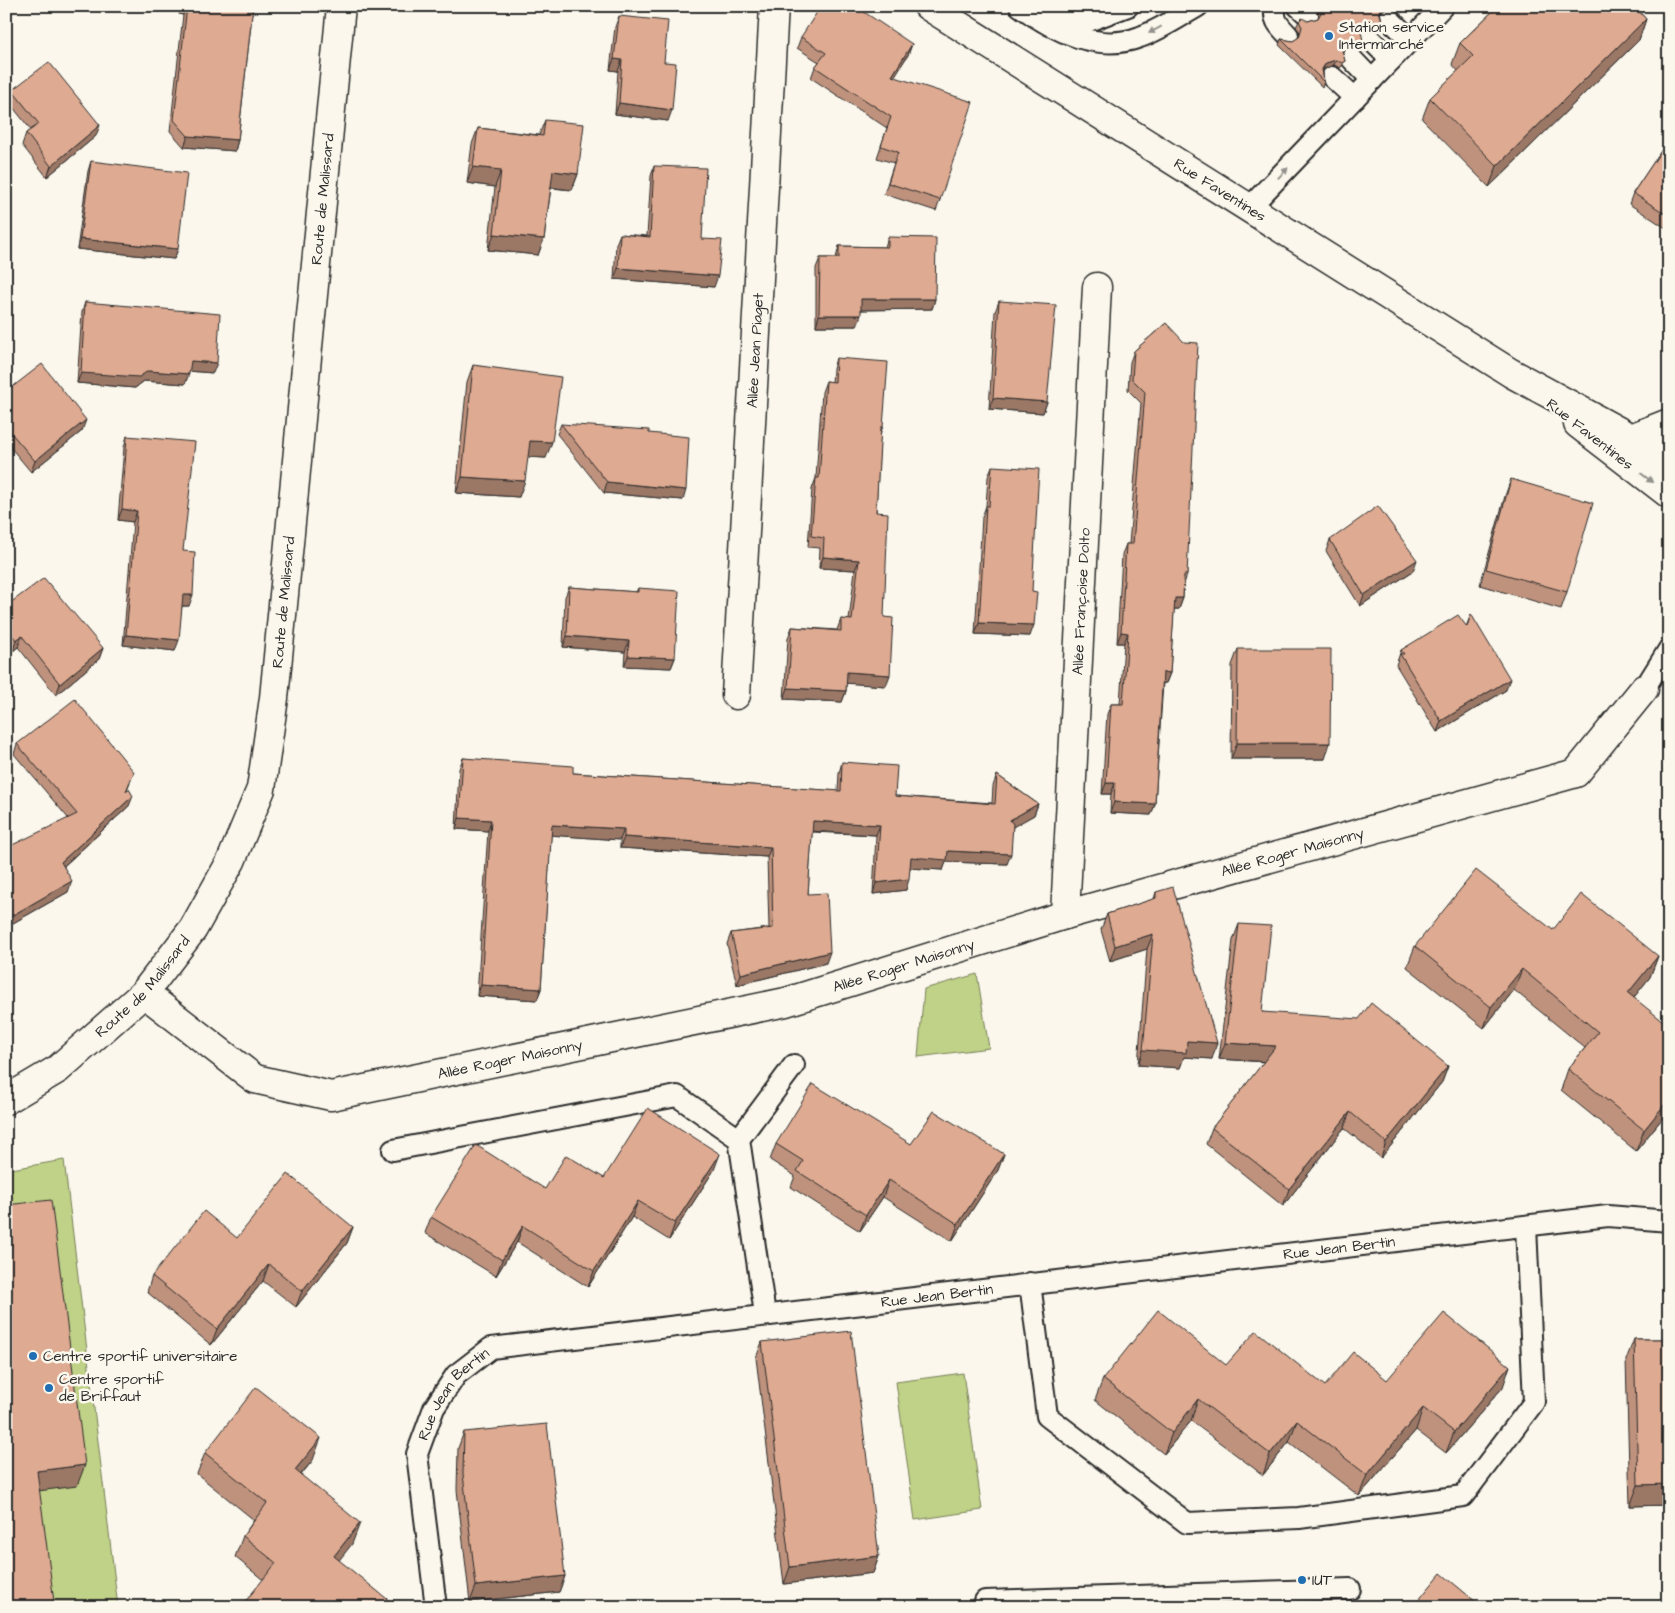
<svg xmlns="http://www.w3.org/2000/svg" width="1675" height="1613" viewBox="0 0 1675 1613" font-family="'Architects Daughter',sans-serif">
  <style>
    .green { fill: #c0d287; stroke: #767e59 }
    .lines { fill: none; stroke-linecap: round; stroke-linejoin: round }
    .service-casing { stroke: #2b2b2b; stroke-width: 24 }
    .minor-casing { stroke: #2b2b2b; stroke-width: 31 }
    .tertiary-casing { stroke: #2b2b2b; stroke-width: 31 }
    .secondary-casing { stroke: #2b2b2b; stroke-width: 31 }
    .service { stroke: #fbf7ec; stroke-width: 20 }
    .minor { stroke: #fbf7ec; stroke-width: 28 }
    .tertiary { stroke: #fbf7ec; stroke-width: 28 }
    .secondary { stroke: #fbf7ec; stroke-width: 28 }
    .wall { fill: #bf927d; stroke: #2b2b2b }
    .shaded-wall { fill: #9b7766; stroke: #2b2b2b }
    .building { fill: #deaa91; stroke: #2b2b2b }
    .oneway { fill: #93918c }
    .poi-dot { fill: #1f6fb2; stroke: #fbf7ec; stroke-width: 2 }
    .labels { text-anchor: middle; stroke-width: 5; stroke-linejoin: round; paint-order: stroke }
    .poi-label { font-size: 15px; fill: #2b2b2b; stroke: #fbf7ec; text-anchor: start }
    .street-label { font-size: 15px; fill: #2b2b2b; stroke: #fbf7ec }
  </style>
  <rect width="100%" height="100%" fill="#fbf7ec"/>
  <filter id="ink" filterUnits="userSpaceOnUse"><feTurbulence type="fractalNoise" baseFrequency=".02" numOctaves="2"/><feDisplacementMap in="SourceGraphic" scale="10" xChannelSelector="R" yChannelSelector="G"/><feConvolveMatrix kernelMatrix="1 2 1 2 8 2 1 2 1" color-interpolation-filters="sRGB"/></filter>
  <g filter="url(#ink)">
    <g class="green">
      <path d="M977 974 989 1048 918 1057 924 989Z"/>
      <path d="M64 1160 118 1607H6V1170Z"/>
      <path d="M963 1373 982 1510 915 1520 896 1382Z"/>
    </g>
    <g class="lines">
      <g class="service-casing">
        <g id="service">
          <path d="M1020 6C1053 31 1099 53 1140 37 1160 30 1179 17 1198 6"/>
          <path d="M1276 6C1272 19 1279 26 1288 35"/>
          <path d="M1298 6 1308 15"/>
          <path d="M1389 19 1411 40"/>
          <path d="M1043 21 1076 6"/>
          <path d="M1056 27 1086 22 1128 6"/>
          <path d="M1370 39 1391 60"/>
          <path d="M1351 58 1372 80"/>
          <path d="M1332 77 1355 98"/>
          <path d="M1249 208 1443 6"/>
          <path d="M1644 689 1669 649"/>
          <path d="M739 1139 794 1065"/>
          <path d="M393 1150 677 1096 739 1139 765 1314"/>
          <path d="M1030 1283 1047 1416 1187 1523 1299 1518 1463 1496 1534 1402 1526 1226"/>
          <path id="s1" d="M436 1607 417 1454 434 1408 456 1375 491 1348 1608 1216 1669 1221"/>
          <path d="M985 1607V1601L1350 1589"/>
        </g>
      </g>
      <g class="minor-casing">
        <g id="minor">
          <path d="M1631 438 1669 423"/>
          <path id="s2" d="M736 695 774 6"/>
          <path id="s3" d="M1065 915 1097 287"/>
          <path id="s4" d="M144 993 255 1079 331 1096 786 1002 1065 915 1576 773 1644 689"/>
        </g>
      </g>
      <g class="tertiary-casing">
        <g id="tertiary">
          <path id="s5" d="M6 1100 58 1069 144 993 193 929 231 861 261 789 274 698 341 6"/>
        </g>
      </g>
      <g class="secondary-casing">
        <g id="secondary">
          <path id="s6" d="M928 6 1511 373 1631 438 1669 463"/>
          <path d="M1578 424 1669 494"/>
        </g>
      </g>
      <use href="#service" class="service"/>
      <use href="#minor" class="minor"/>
      <use href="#tertiary" class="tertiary"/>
      <use href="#secondary" class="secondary"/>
    </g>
    <g class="wall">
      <path d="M180 6H253L238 140 235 151 184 147 170 131 183 15 179 14Z"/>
      <path d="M1316 6H1398L1396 10 1386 8 1380 11 1382 21 1380 27 1377 30 1367 27 1361 31V47L1359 49 1349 46 1342 50V51L1345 61 1342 66 1340 68 1334 65 1324 69 1323 71 1324 82 1322 87 1279 45 1281 39 1293 41 1298 38 1300 32 1296 27 1299 21H1308L1318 18 1319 16Z"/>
      <path d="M1496 6H1634L1646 19 1639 40 1489 187 1422 119 1430 98 1458 71 1452 64 1460 43 1495 9Z"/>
      <path d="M619 16 664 62 668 121 615 114 618 71 610 70 615 27Z"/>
      <path d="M801 37 912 44 908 55 894 76 940 200 936 211 884 194 894 163 877 158 887 128 811 78 815 67 819 62 797 48Z"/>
      <path d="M12 90 96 136 47 177 22 145 26 133 31 130 8 101Z"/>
      <path d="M545 120 578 174 572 190 551 188 544 239 538 255 488 250 495 187 467 183 472 144 478 128 539 135Z"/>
      <path d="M1669 139V230L1629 204 1633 193Z"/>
      <path d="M91 161 178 249 174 259 77 249 88 171Z"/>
      <path d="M654 166 702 239 714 287 614 279 616 244 620 234 647 236 651 176Z"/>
      <path d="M888 237 935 299 932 309 861 310 857 326H816V268L820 258H836L839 246 885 247Z"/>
      <path d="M999 301 1047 402 1043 413 989 409 995 312Z"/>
      <path d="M85 302 213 373 189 371 185 384 144 381 135 388 77 383 82 312Z"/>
      <path d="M1166 323 1187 575 1184 584 1183 598 1179 609H1174L1170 673 1166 683H1163L1155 804 1151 815 1110 813 1111 794H1102L1107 714 1111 704H1120L1124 643H1117L1122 555 1126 544H1129L1141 403 1128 390 1130 362 1134 351Z"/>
      <path d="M836 358 883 427 880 434 876 512 884 617 886 686 846 683V691L842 702 784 699 788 638 792 627 837 630 841 619 849 620 855 570 819 568 820 548 808 547 812 489 816 478 822 392 826 381 832 382 833 369Z"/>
      <path d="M473 365 546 458 528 457 519 497 456 493 467 382Z"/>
      <path d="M6 392 82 431 31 472 6 442Z"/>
      <path d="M561 424 683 500 604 493 557 434Z"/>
      <path d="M127 436 183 551 189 606H182L175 651 123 645 133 522 118 520 124 447Z"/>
      <path d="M992 466 1032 591 1030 636 975 634 982 517 986 506 988 477Z"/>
      <path d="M1511 479 1567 592 1561 609 1480 585 1505 496Z"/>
      <path d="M1330 540 1413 571 1360 606 1326 551Z"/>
      <path d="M569 587 636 592 638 588 675 658 671 668 624 666 625 652 563 647 565 597Z"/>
      <path d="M6 606 103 648 99 659 56 695 18 647 13 651 6 643Z"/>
      <path d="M1471 614 1506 690 1437 732 1396 665 1401 650 1466 627Z"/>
      <path d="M1238 649 1325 759H1231L1232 665Z"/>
      <path d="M17 744 130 782 127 790 129 806 64 866 68 892 6 927 68 818 14 754Z"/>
      <path d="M463 758 573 773 838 791 839 773 842 762 895 796 992 803 993 786 997 775 1038 804 1034 815 1013 826 1007 864 946 862 943 870 910 868 906 890 873 894 876 835 812 832 808 894 826 963 737 985 727 944 731 933 769 928 767 857 620 848V840L551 835 541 989 537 1000 477 996 488 831 456 829 459 769Z"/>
      <path d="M1156 892 1212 1059 1184 1057 1180 1068 1138 1065 1147 949 1110 961 1101 930 1107 914 1154 899Z"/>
      <path d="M1239 924 1262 1012 1448 1066 1442 1082 1381 1158 1344 1128 1283 1206 1206 1144 1212 1128 1264 1062 1219 1059 1233 940Z"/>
      <path d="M1553 930 1658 956 1650 977 1634 997 1669 1110 1636 1151 1561 1090 1568 1069 1585 1048 1514 990 1484 1028 1407 967 1415 946Z"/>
      <path d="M776 1144H911L1004 1154 998 1170 952 1241 883 1197 860 1231 791 1187 795 1176 770 1160Z"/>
      <path d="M714 1170 669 1240 632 1217 588 1287 517 1242 496 1276 425 1233 431 1217 545 1189 604 1178Z"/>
      <path d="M353 1227 347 1243 296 1307 263 1281 211 1345 147 1292 152 1276 237 1238Z"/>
      <path d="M1669 1333V1505L1630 1506 1626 1360 1634 1339H1663Z"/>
      <path d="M762 1342 879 1556 873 1573 784 1584 756 1358Z"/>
      <path d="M1226 1365 1325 1386 1387 1380 1503 1387 1446 1453 1416 1430 1359 1496 1289 1442 1263 1475 1191 1421 1164 1454 1095 1400 1103 1379Z"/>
      <path d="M464 1432 565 1576 559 1592 470 1602 457 1490 458 1448Z"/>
      <path d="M205 1453 313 1460 301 1475 352 1544 262 1579 235 1557 243 1536 254 1520 197 1474Z"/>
    </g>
    <g class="shaded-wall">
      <path d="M182 6H186L183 15 179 14Z"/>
      <path d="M1382 6H1387L1386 8 1380 11 1377 17Z"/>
      <path d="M1646 19 1639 40 1489 187 1497 166Z"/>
      <path d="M1382 21 1380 27 1377 30 1379 24Z"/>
      <path d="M1369 22 1367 27 1361 31 1358 36 1363 25Z"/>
      <path d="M1351 41 1349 46 1342 50 1340 55 1345 44Z"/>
      <path d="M912 44 908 55 888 87 892 76Z"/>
      <path d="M614 59 622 60 618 71 610 70Z"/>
      <path d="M1336 60 1334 65 1324 69 1320 75 1326 63Z"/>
      <path d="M619 103 672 110 668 121 615 114Z"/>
      <path d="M100 125 96 136 47 177 51 166Z"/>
      <path d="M188 136 238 140 235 151 184 147Z"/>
      <path d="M473 167 501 170 495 187 467 183Z"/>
      <path d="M553 171 578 174 572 190 547 187Z"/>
      <path d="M494 234 544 239 538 255 488 250Z"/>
      <path d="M80 239 178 249 174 259 77 249Z"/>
      <path d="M618 268 718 276 714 287 614 279Z"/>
      <path d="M861 299H935L932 309 857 310Z"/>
      <path d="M819 315H861L857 326H816Z"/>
      <path d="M191 361 217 363 213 373 187 371Z"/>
      <path d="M148 371 189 374 185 384 144 381 135 388 77 383 81 373Z"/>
      <path d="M993 398 1047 402 1043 413 989 409Z"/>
      <path d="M86 420 82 431 31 472 35 461Z"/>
      <path d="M530 441 552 442 546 458 524 457Z"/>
      <path d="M462 477 525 481 519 497 456 493Z"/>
      <path d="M607 482 686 490 683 500 604 493Z"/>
      <path d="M122 509 137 511 133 522 118 520Z"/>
      <path d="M823 557 859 560 855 570 819 568Z"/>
      <path d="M1417 560 1413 571 1360 606 1364 595Z"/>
      <path d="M183 595H193L189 606H179Z"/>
      <path d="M1175 598H1183L1179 609H1171Z"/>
      <path d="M979 623 1034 625 1030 636 975 634Z"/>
      <path d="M1121 632 1128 633 1124 643H1117Z"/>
      <path d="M126 635 179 640 175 651 123 645Z"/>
      <path d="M22 636 18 647 13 651 16 640Z"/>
      <path d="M567 636 629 641 625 652 563 647Z"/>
      <path d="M103 648 99 659 56 695 60 684Z"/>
      <path d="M628 656 675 658 671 668 624 666Z"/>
      <path d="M847 672 890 675 886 686 843 683Z"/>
      <path d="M1163 672 1170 673 1166 683H1159Z"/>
      <path d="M1510 679 1506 690 1437 732 1441 721Z"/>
      <path d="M788 688 846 691 842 702 784 699Z"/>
      <path d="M1237 743H1330L1325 759H1231Z"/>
      <path d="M1106 783H1115L1111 794H1102Z"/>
      <path d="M133 796 129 806 57 872 61 862Z"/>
      <path d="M1114 802 1155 804 1151 815 1110 813Z"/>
      <path d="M1038 804 1034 815 1006 831 1010 820Z"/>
      <path d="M459 818 491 820 488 831 456 829Z"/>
      <path d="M813 821 880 825 876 835 809 831Z"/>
      <path d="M552 825 624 829 620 840 548 835Z"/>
      <path d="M624 837 771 847 767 857 620 848Z"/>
      <path d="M948 851 1011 854 1007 864 946 862 943 870 907 868 911 857Z"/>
      <path d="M909 879 906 890 873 894 876 883Z"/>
      <path d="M72 881 68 892 6 927V919Z"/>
      <path d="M1153 934 1147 949 1110 961 1115 946Z"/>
      <path d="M830 952 826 963 737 985 741 974Z"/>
      <path d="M1658 956 1650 977 1621 1014 1628 993Z"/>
      <path d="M1522 969 1514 990 1484 1028 1491 1007Z"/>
      <path d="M481 985 541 989 537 1000 477 996Z"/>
      <path d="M1187 1041 1217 1043 1212 1059 1184 1057 1180 1068 1138 1065 1143 1050Z"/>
      <path d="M1225 1043 1276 1046 1270 1062 1219 1059Z"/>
      <path d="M1448 1066 1442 1082 1381 1158 1386 1142Z"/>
      <path d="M1669 1099V1110L1636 1151 1644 1130Z"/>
      <path d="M1350 1112 1344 1128 1283 1206 1289 1189Z"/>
      <path d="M720 1154 714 1170 669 1240 675 1223Z"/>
      <path d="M1004 1154 998 1170 952 1241 958 1224Z"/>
      <path d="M889 1180 883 1197 860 1231 866 1215Z"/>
      <path d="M638 1201 632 1217 588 1287 594 1271Z"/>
      <path d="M523 1226 517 1242 496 1276 502 1260Z"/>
      <path d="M353 1227 347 1243 296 1307 302 1291Z"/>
      <path d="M269 1264 263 1281 211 1345 217 1329Z"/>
      <path d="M1510 1366 1503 1387 1446 1453 1454 1432Z"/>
      <path d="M1198 1399 1191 1421 1164 1454 1172 1433Z"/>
      <path d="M1423 1408 1416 1430 1359 1496 1367 1475Z"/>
      <path d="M1297 1421 1289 1442 1263 1475 1270 1454Z"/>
      <path d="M321 1438 313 1460 287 1491 295 1470Z"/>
      <path d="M85 1465 77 1486 30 1492 37 1471Z"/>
      <path d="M1669 1484V1505L1630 1506 1638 1485Z"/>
      <path d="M360 1523 352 1544 326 1577 334 1556Z"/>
      <path d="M879 1556 873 1573 784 1584 790 1567Z"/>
      <path d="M565 1576 559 1592 470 1602 476 1586Z"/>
    </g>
    <g class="building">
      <path d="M187 6H253L238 140 188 136 174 120Z"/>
      <path d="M821 6H855L912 44 892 76 973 102 940 200 888 183 898 152 881 146 891 117 815 67 826 53 801 37Z"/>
      <path d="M1320 6H1382L1379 11 1382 21 1379 24 1369 22 1363 25 1361 31 1363 41 1361 44 1351 41 1345 44 1342 50 1345 61 1342 63 1336 60 1326 63 1322 69 1324 82 1281 39 1293 41 1299 37 1302 27 1299 21 1302 18 1308 21 1318 18 1322 11Z"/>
      <path d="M1498 6H1634L1646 19 1497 166 1430 98 1473 56 1460 43Z"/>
      <path d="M619 16 668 21 664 62 676 63 672 110 619 103 622 60 614 59Z"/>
      <path d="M49 62 100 125 51 166 26 133 39 124 12 90Z"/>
      <path d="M545 120 584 124 578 174 553 171 544 239 494 234 501 170 473 167 478 128 543 136Z"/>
      <path d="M1669 139V216L1633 193Z"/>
      <path d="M91 161 187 173 178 249 80 239Z"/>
      <path d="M654 166 706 168 702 239 722 240 718 276 618 268 620 234 650 237Z"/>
      <path d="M888 237 936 238 935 299H861V315H819L820 258H839V246L888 247Z"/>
      <path d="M999 301 1056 305 1047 402 993 398Z"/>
      <path d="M85 302 220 314 217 363 191 361 189 374 148 371 139 377 81 373Z"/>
      <path d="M1166 323 1184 342 1198 343 1187 575H1184L1183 598H1175L1170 673 1163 672 1155 804 1114 802 1115 783H1106L1111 704H1123L1128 633 1121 632 1126 544H1133L1145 392 1132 379 1134 351Z"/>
      <path d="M836 358 888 362 883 427H881L876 512 888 513 884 617 893 618 890 675 847 672 846 691 788 688 792 627 841 631V619L852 620 859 560 823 557 824 538 811 536 816 478H819L826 381 835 382Z"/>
      <path d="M42 364 86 420 35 461 6 427V392Z"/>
      <path d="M473 365 561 377 552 442 530 441 525 481 462 477Z"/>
      <path d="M561 424 649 430V433L689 437 686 490 607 482Z"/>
      <path d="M127 436 195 442 183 551 195 552 193 595H183L179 640 126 635 137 511 122 509Z"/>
      <path d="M992 466 1039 469 1032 591 1037 592 1034 625 979 623 986 506H989Z"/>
      <path d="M1511 479 1593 503 1567 592 1486 569Z"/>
      <path d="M1378 506 1417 560 1364 595 1330 540Z"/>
      <path d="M44 578 103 648 60 684 22 636 16 640 6 627V606Z"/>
      <path d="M569 587 638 592V588L679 591 675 658 628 656 629 641 567 636Z"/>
      <path d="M1471 614 1510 679 1441 721 1400 654H1404L1401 650 1458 615 1467 627Z"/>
      <path d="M1238 649H1331L1330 743H1237Z"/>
      <path d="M75 699 134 772 126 791 129 789 133 796 61 862 72 881 6 919V848L77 814 17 744Z"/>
      <path d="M463 758 573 766V773L841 791 842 762 897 766 895 796 995 804 997 775 1038 804 1010 820 1013 824 1011 854 948 851 947 860 911 857 909 879 876 883 880 825 813 821 808 894 827 893 830 952 741 974 731 933 773 928 771 847 624 837V829L552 825 541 989 481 985 491 820 459 818Z"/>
      <path d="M1476 870 1553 930 1581 894 1658 956 1628 993 1669 1026V1099L1644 1130 1568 1069 1598 1032 1522 969 1491 1007 1415 946Z"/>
      <path d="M1173 887 1217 1043 1187 1041 1186 1053 1143 1050 1153 934 1115 946 1107 914 1156 898V892Z"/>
      <path d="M1239 924 1271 926 1262 1012 1359 1019 1371 1003 1448 1066 1386 1142 1350 1112 1289 1189 1212 1128 1276 1046 1225 1043Z"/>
      <path d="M813 1084 911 1144 934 1111 1004 1154 958 1224 889 1180 866 1215 797 1171 803 1161 776 1144Z"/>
      <path d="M648 1108 720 1154 675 1223 638 1201 594 1271 523 1226 502 1260 431 1217 476 1145 545 1189 566 1155 604 1178Z"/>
      <path d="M288 1174 353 1227 302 1291 269 1264 217 1329 152 1276 204 1211 237 1238Z"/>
      <path d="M51 1200 85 1465 37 1471 54 1602H90V1607H6V1205Z"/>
      <path d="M1158 1310 1226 1365 1256 1331 1325 1386 1353 1352 1387 1380 1444 1313 1510 1366 1454 1432 1423 1408 1367 1475 1297 1421 1270 1454 1198 1399 1172 1433 1103 1379Z"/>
      <path d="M851 1331 879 1556 790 1567 762 1342Z"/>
      <path d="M1669 1333V1484L1638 1485 1634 1339H1663Z"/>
      <path d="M256 1387 321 1438 295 1470 360 1523 334 1556 397 1607H241L276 1563 243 1536 267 1503 205 1453Z"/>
      <path d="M547 1424 565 1576 476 1586 463 1474 464 1432Z"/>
      <path d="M1441 1573 1482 1607H1413Z"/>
    </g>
    <defs><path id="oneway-solid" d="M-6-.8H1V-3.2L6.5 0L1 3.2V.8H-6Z" transform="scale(1.25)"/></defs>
    <g class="oneway">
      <use href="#oneway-solid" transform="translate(1155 30) rotate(152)"/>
      <use href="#oneway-solid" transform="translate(1283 173) rotate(-46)"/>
      <use href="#oneway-solid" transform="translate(1647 478) rotate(38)"/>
    </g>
  </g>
  <g class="poi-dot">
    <circle cx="1329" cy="36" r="5"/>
    <circle cx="33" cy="1356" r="5"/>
    <circle cx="49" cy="1388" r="5"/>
    <circle cx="1302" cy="1580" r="5"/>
  </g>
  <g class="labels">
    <g class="poi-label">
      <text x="1339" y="32">Station service<tspan x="1339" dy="17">Intermarché</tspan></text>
      <text x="43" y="1361">Centre sportif universitaire</text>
      <text x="59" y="1384">Centre sportif<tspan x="59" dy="17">de Briffaut</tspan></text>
      <text x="1312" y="1585">IUT</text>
    </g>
    <g class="street-label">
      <text dy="5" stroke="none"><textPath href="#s6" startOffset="345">Rue Faventines</textPath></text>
      <text dy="5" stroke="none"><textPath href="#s5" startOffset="1005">Route de Malissard</textPath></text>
      <text dy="5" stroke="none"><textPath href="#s2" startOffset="345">Allée Jean Piaget</textPath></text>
      <text transform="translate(1590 434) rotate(38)" y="5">Rue Faventines</text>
      <text dy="5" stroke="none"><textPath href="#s3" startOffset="314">Allée Françoise Dolto</textPath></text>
      <text dy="5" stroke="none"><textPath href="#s5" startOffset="600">Route de Malissard</textPath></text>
      <text dy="5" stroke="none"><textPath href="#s4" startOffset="1211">Allée Roger Maisonny</textPath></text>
      <text dy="5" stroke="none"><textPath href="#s4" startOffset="806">Allée Roger Maisonny</textPath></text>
      <text dy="5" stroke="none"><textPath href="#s5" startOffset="179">Route de Malissard</textPath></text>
      <text dy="5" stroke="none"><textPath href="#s4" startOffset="401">Allée Roger Maisonny</textPath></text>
      <text dy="5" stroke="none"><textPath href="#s1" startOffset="1141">Rue Jean Bertin</textPath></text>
      <text dy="5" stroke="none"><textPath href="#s1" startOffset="736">Rue Jean Bertin</textPath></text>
      <text dy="5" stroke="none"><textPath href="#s1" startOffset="226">Rue Jean Bertin</textPath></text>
    </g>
  </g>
  <rect width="1675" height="1613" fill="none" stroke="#fbf7ec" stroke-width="25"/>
  <rect x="12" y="12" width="1650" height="1588" fill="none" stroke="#2b2b2b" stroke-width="2" filter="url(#ink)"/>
</svg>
